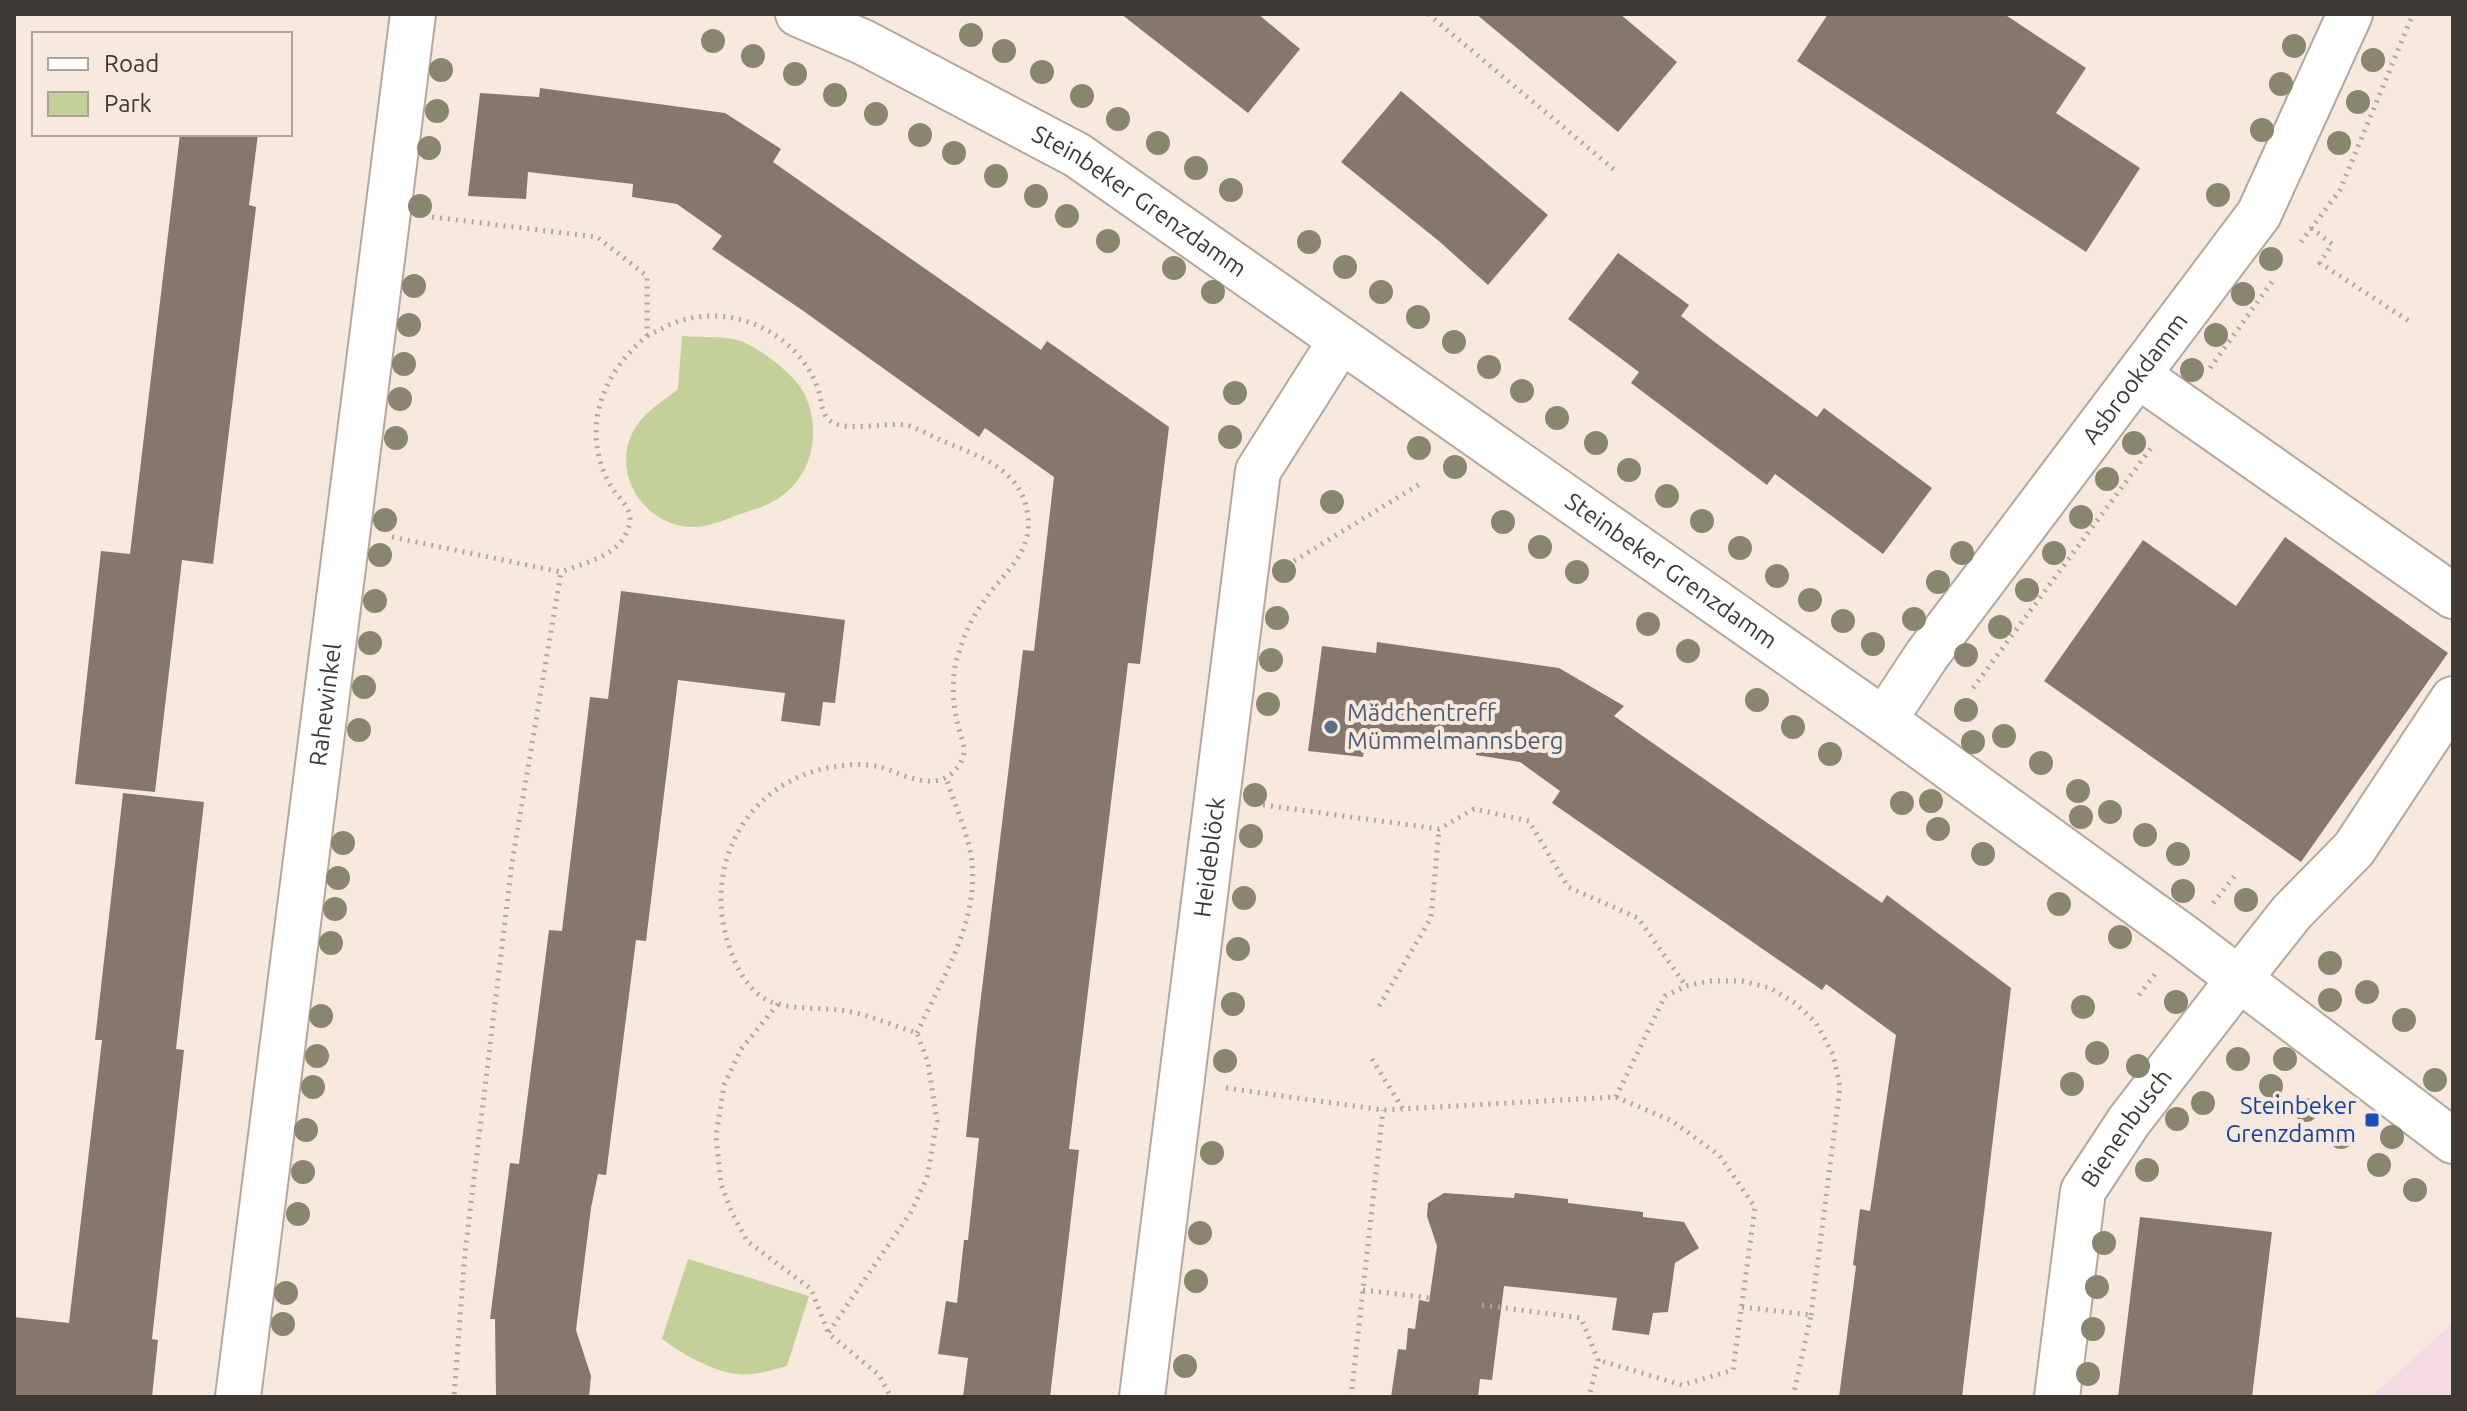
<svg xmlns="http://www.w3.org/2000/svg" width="2467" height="1411" viewBox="0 0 2467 1411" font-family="Ubuntu,sans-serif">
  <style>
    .industrial { fill: #f3dae4 }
    .green { fill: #c3d09a }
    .building { fill: #85776e }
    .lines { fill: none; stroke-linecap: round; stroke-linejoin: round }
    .minor-casing { stroke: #b6a79d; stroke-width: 48 }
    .path { stroke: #b1a59d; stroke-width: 5; stroke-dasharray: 2 6; stroke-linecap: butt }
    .minor { stroke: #fff; stroke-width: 44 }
    .tree { fill: #89866f }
    .service-dot { fill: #5c6f8a; stroke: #f8e9de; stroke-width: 3 }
    .transit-dot { fill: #1a4fb4; stroke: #f8e9de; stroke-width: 3 }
    .labels { text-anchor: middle; stroke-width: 8; stroke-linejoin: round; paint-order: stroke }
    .street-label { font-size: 24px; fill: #3f3935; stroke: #f8e9de }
    .service-label { font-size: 24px; fill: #4e5e75; stroke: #f8e9de; text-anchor: start }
    .transit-label { font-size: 24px; fill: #164399; stroke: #f8e9de; text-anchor: end }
  </style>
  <rect width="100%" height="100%" fill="#f8e9de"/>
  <path class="industrial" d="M2453 1323V1397H2371Z"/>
  <g class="green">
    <path d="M682 336C700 338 726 335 743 342 764 351 797 376 806 397 822 435 811 482 772 502 762 508 749 511 738 515 723 520 707 528 691 527 641 525 608 468 637 425 647 410 664 401 678 389Z"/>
    <path d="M688 1259 809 1296 787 1366C772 1370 753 1376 737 1374 711 1371 683 1354 662 1339Z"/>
  </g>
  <g class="building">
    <path d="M1121 14H1258L1300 49 1248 113Z"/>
    <path d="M1476 14H1620L1677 62 1618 132Z"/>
    <path d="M1828 14H2004L2086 68 2056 113 2140 168 2086 252 1797 61Z"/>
    <path d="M540 88 725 113 781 149 773 162 1041 350 1047 341 1169 427 1140 664 1128 663 1089 983 1069 1149 1079 1150 1050 1397H963L968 1358 938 1354 946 1301 957 1303 964 1240H968L979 1138 966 1137 977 1030 1023 650 1034 651 1054 477 985 428 979 437 802 310 712 249 722 236 677 204 632 197 633 184 528 172 526 199 468 196 480 93 539 97Z"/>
    <path d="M1401 91 1548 215 1488 285 1440 242 1341 162Z"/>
    <path d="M180 134H258L249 205 256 207 213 564 182 560 155 792 75 784 101 551 130 554Z"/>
    <path d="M1618 253 1689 305 1681 316 1716 343 1817 417 1824 408 1932 488 1883 554 1775 474 1767 485 1631 383 1639 372 1568 319Z"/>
    <path d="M2285 537 2448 653 2301 862 2044 681 2143 540 2236 606Z"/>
    <path d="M621 591 845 620 835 703 823 702 820 726 781 721 785 693 678 680 646 941 636 940 606 1175 598 1174 591 1208 576 1330 591 1376 589 1397H496L495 1319H490L510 1163 519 1164 549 930 562 931 590 697 608 699Z"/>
    <path d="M1377 642 1559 668 1624 706 1614 716 1882 903 1887 895 2011 988 1962 1397H1839L1856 1266 1853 1265 1860 1209 1870 1211 1896 1035 1826 984 1822 990 1552 803 1560 791 1520 762 1476 755V744L1367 730 1363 757 1308 751 1322 646 1376 653Z"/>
    <path d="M123 793 204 802 176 1049 184 1050 152 1339 158 1340 152 1397H14V1317L69 1323 102 1040H95Z"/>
    <path d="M1444 1193 1514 1198 1515 1193 1568 1199V1203L1643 1212V1217L1684 1222 1699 1248 1675 1263 1668 1312 1653 1313 1649 1335 1612 1330 1617 1298 1504 1286 1492 1380 1480 1379 1478 1397H1391L1398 1349 1406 1350 1408 1328 1415 1329 1419 1300 1429 1302 1437 1246 1427 1216 1428 1203Z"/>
    <path d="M2140 1217 2272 1232 2252 1397H2118Z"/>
  </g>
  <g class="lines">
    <g class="minor-casing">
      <g id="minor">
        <path id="s1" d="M798 14 863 42 1077 155 1884 720 2185 938 2453 1141"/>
        <path d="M2139 376 2453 596"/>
        <path id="s2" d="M1884 720 1927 655 2259 214 2350 14"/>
        <path id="s3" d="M238 1397 413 14"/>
        <path id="s4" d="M1142 1397 1258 471 1341 340"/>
        <path id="s5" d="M2057 1397 2083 1191 2129 1121 2239 979 2292 912 2354 849 2453 699"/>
      </g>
    </g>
    <g class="path">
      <path d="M1428 14 1617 172"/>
      <path d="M432 217 597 237 647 276V336C603 372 580 428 609 483 620 503 640 510 624 537 613 557 581 564 561 572"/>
      <path d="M2311 228 2332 244 2320 263 2412 323"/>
      <path d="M2301 242 2340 190 2413 14"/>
      <path d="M647 336C664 327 679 319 698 317 750 310 803 342 819 392 822 403 821 415 832 422 848 432 886 422 906 425 918 428 931 436 943 441 981 457 1023 470 1028 517 1032 552 1005 572 986 598 974 614 965 632 959 652 951 674 952 702 958 725 960 734 964 742 964 751 963 761 958 768 951 774 930 791 901 773 880 767 868 764 852 764 840 766 756 775 706 853 725 932 732 960 747 997 778 1004 800 1010 824 1007 846 1011 870 1015 894 1026 917 1033L928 1063 937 1121 927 1178 911 1212 828 1333 879 1375 891 1397"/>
      <path d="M2210 368 2274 279"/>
      <path d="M392 537 561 572 512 863 465 1253 454 1397"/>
      <path d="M1294 561 1423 482"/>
      <path d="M1973 688 2154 444"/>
      <path d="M1263 805 1439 829 1474 809 1529 821 1568 887 1638 918 1686 986"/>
      <path d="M2213 903 2237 873"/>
      <path d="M2139 995 2156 973"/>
      <path d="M778 1004 741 1049 724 1085 716 1136 721 1184 732 1213 747 1241 811 1289 828 1332"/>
      <path d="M1379 1006 1431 918 1439 829"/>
      <path d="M917 1033C944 974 987 909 968 842 962 820 953 799 946 778"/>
      <path d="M1372 1059 1403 1109"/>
      <path d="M1226 1088 1383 1110 1616 1097 1672 1121 1719 1155 1755 1207 1733 1370 1682 1385 1598 1360"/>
      <path d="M1616 1097 1665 996 1686 986 1710 981H1742L1770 988 1795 1003 1816 1023 1833 1054 1840 1087 1811 1315"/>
      <path d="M1363 1290 1430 1298"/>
      <path d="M1482 1305 1581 1318 1598 1360 1589 1397"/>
      <path d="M1742 1307 1811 1315 1793 1397"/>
      <path d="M1351 1397 1383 1110"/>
    </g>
    <use href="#minor" class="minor"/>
  </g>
  <g class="tree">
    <circle cx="971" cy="35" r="12"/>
    <circle cx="713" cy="41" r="12"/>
    <circle cx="2294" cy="46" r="12"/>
    <circle cx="1004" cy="51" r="12"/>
    <circle cx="753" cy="56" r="12"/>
    <circle cx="2373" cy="60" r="12"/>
    <circle cx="441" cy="70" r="12"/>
    <circle cx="1042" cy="72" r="12"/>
    <circle cx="795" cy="74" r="12"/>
    <circle cx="2281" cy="84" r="12"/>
    <circle cx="835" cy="95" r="12"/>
    <circle cx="1082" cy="96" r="12"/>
    <circle cx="2358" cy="102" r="12"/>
    <circle cx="437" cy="111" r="12"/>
    <circle cx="876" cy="114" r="12"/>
    <circle cx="1118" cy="119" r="12"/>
    <circle cx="2262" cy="130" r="12"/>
    <circle cx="920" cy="135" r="12"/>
    <circle cx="1158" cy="143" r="12"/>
    <circle cx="2339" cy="143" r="12"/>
    <circle cx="429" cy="148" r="12"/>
    <circle cx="954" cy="153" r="12"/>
    <circle cx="1196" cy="168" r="12"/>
    <circle cx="996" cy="176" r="12"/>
    <circle cx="1231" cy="190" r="12"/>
    <circle cx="2218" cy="195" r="12"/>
    <circle cx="1036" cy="196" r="12"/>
    <circle cx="420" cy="206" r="12"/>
    <circle cx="1067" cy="216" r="12"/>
    <circle cx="1108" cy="241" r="12"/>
    <circle cx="1309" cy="242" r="12"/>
    <circle cx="2271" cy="259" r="12"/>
    <circle cx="1345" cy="267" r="12"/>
    <circle cx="1174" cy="268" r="12"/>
    <circle cx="414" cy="286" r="12"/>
    <circle cx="1213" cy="292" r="12"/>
    <circle cx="1381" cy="292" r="12"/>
    <circle cx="2243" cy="294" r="12"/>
    <circle cx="1418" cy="317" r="12"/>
    <circle cx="409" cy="325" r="12"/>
    <circle cx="2216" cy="335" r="12"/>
    <circle cx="1454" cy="342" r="12"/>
    <circle cx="404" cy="364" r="12"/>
    <circle cx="1489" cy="367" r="12"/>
    <circle cx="2192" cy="370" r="12"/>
    <circle cx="1522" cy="391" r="12"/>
    <circle cx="1235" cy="393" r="12"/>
    <circle cx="400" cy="399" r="12"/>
    <circle cx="1557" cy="418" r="12"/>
    <circle cx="1230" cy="437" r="12"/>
    <circle cx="396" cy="438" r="12"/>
    <circle cx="1596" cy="443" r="12"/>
    <circle cx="2134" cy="443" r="12"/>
    <circle cx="1419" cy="448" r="12"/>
    <circle cx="1455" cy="467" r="12"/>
    <circle cx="1629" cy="470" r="12"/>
    <circle cx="2107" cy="479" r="12"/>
    <circle cx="1667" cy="496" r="12"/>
    <circle cx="1332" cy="502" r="12"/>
    <circle cx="2081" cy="517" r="12"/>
    <circle cx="385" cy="520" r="12"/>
    <circle cx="1702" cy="521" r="12"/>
    <circle cx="1503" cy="522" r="12"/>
    <circle cx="1540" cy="547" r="12"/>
    <circle cx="1740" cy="548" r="12"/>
    <circle cx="1962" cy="553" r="12"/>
    <circle cx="2054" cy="553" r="12"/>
    <circle cx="380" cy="555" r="12"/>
    <circle cx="1284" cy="571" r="12"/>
    <circle cx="1577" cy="572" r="12"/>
    <circle cx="1777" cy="576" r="12"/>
    <circle cx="1938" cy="582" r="12"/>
    <circle cx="2027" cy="590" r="12"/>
    <circle cx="1810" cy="600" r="12"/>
    <circle cx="375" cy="601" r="12"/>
    <circle cx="1277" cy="618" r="12"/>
    <circle cx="1914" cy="619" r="12"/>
    <circle cx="1843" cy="621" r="12"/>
    <circle cx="1648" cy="624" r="12"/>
    <circle cx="2000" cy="627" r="12"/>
    <circle cx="370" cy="643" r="12"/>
    <circle cx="1873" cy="644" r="12"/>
    <circle cx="1688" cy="651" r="12"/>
    <circle cx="1966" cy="655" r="12"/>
    <circle cx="1271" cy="660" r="12"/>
    <circle cx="364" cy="687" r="12"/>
    <circle cx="1757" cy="700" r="12"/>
    <circle cx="1268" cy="704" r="12"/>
    <circle cx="1966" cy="710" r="12"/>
    <circle cx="1793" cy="727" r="12"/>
    <circle cx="359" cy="730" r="12"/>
    <circle cx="2004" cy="736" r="12"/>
    <circle cx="1973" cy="742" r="12"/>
    <circle cx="1830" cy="754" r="12"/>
    <circle cx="2041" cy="763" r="12"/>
    <circle cx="2078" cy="791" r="12"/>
    <circle cx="1255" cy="795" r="12"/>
    <circle cx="1931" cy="801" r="12"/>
    <circle cx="1902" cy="803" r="12"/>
    <circle cx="2110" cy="812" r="12"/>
    <circle cx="2081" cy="817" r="12"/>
    <circle cx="1938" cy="829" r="12"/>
    <circle cx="2145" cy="835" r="12"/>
    <circle cx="1251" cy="836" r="12"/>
    <circle cx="343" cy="843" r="12"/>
    <circle cx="1983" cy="854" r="12"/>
    <circle cx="2178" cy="854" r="12"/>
    <circle cx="338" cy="878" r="12"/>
    <circle cx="2183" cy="891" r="12"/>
    <circle cx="1244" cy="898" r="12"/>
    <circle cx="2246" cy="900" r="12"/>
    <circle cx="2059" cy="904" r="12"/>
    <circle cx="335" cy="909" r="12"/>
    <circle cx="2120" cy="937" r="12"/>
    <circle cx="331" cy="943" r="12"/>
    <circle cx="1238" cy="949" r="12"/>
    <circle cx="2330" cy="963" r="12"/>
    <circle cx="2367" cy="992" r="12"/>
    <circle cx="2330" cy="1000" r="12"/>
    <circle cx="2176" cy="1002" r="12"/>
    <circle cx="1233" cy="1004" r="12"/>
    <circle cx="2083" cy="1007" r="12"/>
    <circle cx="321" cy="1016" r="12"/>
    <circle cx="2404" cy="1020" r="12"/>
    <circle cx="2097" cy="1053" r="12"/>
    <circle cx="317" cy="1056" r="12"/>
    <circle cx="2238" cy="1059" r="12"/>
    <circle cx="2285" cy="1059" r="12"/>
    <circle cx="1225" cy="1061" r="12"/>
    <circle cx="2138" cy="1066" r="12"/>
    <circle cx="2435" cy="1080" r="12"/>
    <circle cx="2072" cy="1084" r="12"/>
    <circle cx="2271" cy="1086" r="12"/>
    <circle cx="313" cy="1087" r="12"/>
    <circle cx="2203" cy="1103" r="12"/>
    <circle cx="2306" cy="1110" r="12"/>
    <circle cx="2177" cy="1119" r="12"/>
    <circle cx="306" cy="1130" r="12"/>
    <circle cx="2341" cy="1137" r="12"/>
    <circle cx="2392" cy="1137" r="12"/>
    <circle cx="1212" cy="1153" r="12"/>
    <circle cx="2379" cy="1165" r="12"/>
    <circle cx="2147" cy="1170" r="12"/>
    <circle cx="303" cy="1172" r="12"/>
    <circle cx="2415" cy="1190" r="12"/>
    <circle cx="298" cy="1214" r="12"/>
    <circle cx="1200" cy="1233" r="12"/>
    <circle cx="2104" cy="1243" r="12"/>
    <circle cx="1196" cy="1281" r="12"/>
    <circle cx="2097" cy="1287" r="12"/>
    <circle cx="286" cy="1293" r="12"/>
    <circle cx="283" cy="1324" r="12"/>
    <circle cx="2093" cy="1329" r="12"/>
    <circle cx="1185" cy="1366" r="12"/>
    <circle cx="2088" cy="1374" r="12"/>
  </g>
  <circle class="service-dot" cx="1331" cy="727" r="8"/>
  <rect class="transit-dot" x="2364" y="1112" width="16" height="16" rx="4"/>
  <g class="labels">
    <g class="street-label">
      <text dy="8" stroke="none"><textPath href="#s1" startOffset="390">Steinbeker Grenzdamm</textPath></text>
      <text dy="8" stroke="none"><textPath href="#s2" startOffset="424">Asbrookdamm</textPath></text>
      <text dy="8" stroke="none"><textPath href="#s1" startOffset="1038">Steinbeker Grenzdamm</textPath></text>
      <text dy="8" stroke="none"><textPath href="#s3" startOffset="698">Rahewinkel</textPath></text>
      <text dy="8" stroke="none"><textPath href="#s4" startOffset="544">Heideblöck</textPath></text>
      <text dy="8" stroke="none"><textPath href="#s5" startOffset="284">Bienenbusch</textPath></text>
    </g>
    <g class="service-label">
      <text x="1347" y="721">Mädchentreff<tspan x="1347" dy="28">Mümmelmannsberg</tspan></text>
    </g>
    <g class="transit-label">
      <text x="2356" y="1114">Steinbeker<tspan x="2356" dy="28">Grenzdamm</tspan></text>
    </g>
  </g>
  <rect width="2467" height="1411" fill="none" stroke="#3f3935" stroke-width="32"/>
  <rect x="32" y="32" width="260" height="104" fill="#f8e9de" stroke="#aea39a" stroke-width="2"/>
  <rect x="48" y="58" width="40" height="12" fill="#ffffff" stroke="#aea39a" stroke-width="2"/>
  <text x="104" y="72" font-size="24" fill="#3f3935">Road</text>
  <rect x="48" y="92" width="40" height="24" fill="#c3d09a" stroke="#aea39a" stroke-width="2"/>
  <text x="104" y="112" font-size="24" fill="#3f3935">Park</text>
</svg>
